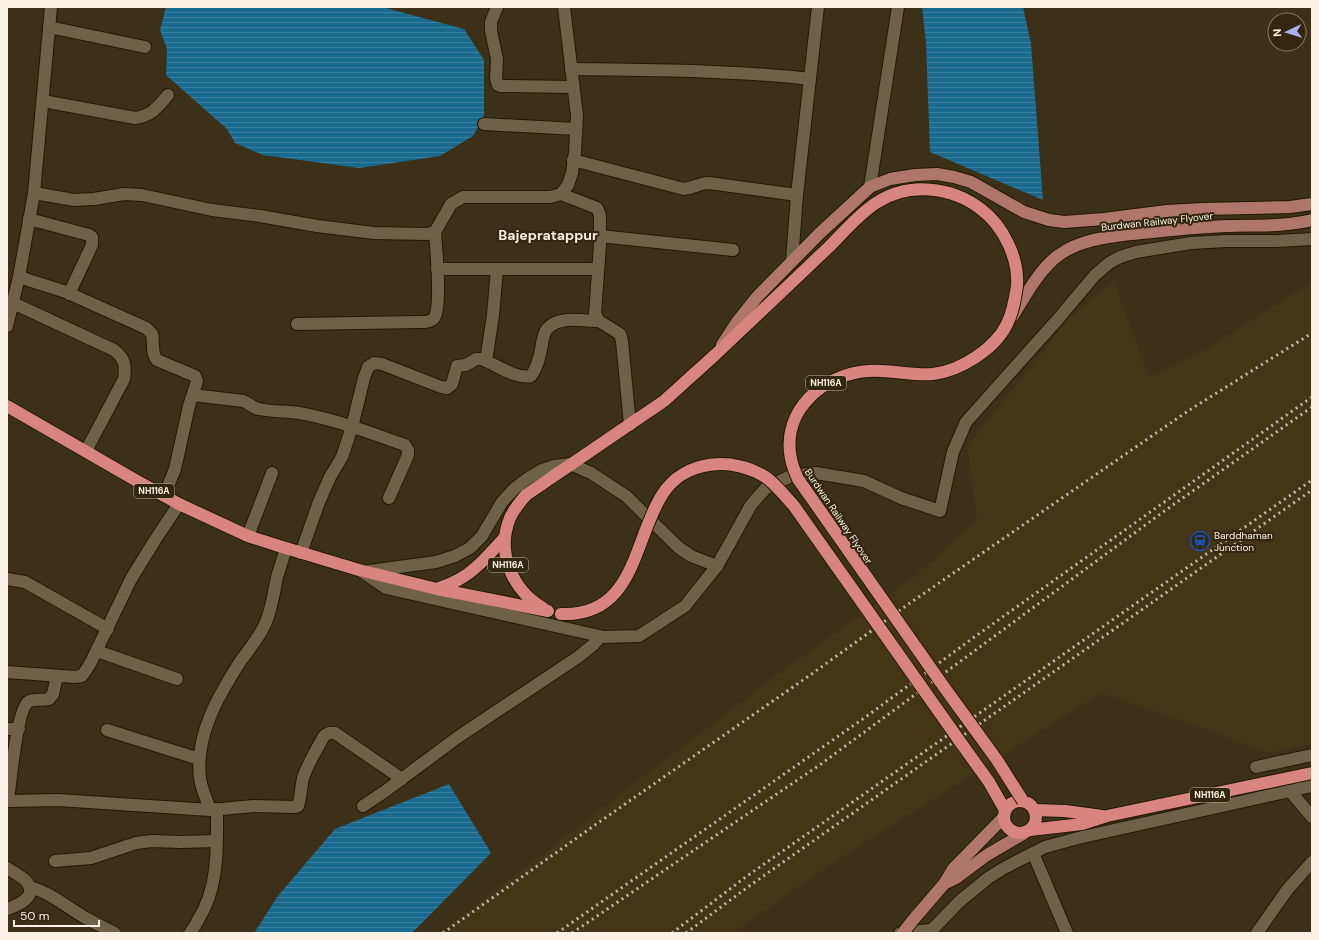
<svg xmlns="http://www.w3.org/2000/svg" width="1319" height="940" viewBox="0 0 1319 940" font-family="'DM Sans',sans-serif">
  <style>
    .built { fill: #443516 }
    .water { fill: url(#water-rules) }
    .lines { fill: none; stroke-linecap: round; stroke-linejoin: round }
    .street-casing { stroke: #231802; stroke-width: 14 }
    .secondary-casing { stroke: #231802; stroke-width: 14 }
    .primary-casing { stroke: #231802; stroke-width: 14 }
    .highway-casing { stroke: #231802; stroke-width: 14 }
    .street { stroke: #6e6148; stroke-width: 12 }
    .secondary { stroke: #6e6148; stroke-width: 12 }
    .primary { stroke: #ae7769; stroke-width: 12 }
    .highway { stroke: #d9857f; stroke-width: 12 }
    .rail { stroke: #c4baaa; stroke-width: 3; stroke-dasharray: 2 4; stroke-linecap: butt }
    .primary-bridge-casing { stroke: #231802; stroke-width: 14; stroke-linecap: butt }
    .highway-bridge-casing { stroke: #231802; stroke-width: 14; stroke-linecap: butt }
    .primary-bridge { stroke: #ae7769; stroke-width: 12 }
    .highway-bridge { stroke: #d9857f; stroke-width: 12 }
    .labels { text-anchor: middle; stroke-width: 4; stroke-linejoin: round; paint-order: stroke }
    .shield { fill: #32260e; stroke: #bdb4a3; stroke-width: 1 }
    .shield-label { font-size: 9px; font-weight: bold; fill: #f9f1e3 }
    .street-label { font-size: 10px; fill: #f9f1e3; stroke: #32260e }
    .poi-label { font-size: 10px; fill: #f9f1e3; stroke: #32260e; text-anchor: start }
    .district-label { font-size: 14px; font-weight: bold; fill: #f9f1e3; stroke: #32260e }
  </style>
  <defs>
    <pattern id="water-rules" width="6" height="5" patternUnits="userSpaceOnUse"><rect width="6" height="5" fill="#196a8e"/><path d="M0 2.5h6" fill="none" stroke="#3b809e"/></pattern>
  </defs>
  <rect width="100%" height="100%" fill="#3c3018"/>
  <path class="built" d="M1114 281 1149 377 1204 350 1312 282V744L1266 753 1197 726 1101 693 830 865 733 933H439L782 671 914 577 977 520 967 446 1070 317Z"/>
  <g class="water">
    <path d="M166 7H382L464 29 484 60V116L473 136 440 156 359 168 263 155 235 143 227 129 166 75 167 49 160 30Z"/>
    <path d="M922 7H1023L1031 44 1043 200 930 152 926 43Z"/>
    <path d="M449 784 491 853 412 933H254L278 896 335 829Z"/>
  </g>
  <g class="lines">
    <g class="street-casing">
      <g id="street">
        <path d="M497 7 491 22V31L497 59 496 79 498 85 501 86 573 87"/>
        <path d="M49 27 145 47"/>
        <path d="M571 69C651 70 731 70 810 79"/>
        <path d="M43 101 135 118C151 116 158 107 168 95"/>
        <path d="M484 124 576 129"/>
        <path d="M573 160 684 189C693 188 700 183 709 183L797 195"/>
        <path d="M870 187 898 7"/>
        <path d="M34 193 74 200 94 199 124 194 142 195 212 210 260 216 317 226 374 233 427 234 435 232 451 204 463 197H550L561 194 568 185 572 173 575 152 577 116 564 7"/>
        <path d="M561 194 597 208 600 215V245L595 314 599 321 620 334 622 341 630 425"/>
        <path d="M29 219 89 235 92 237V245L69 294"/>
        <path d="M600 236 733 250"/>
        <path d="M792 261 797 195 818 7"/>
        <path d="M437 269H598"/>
        <path d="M19 277 66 292 146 328 152 334C154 343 151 353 157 360L195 376 197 381 189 406 175 469 164 496"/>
        <path d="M13 303 114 350C125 359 126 365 124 379L86 451"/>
        <path d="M297 324 419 322C424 322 431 322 434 318 442 311 436 245 435 232"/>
        <path d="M7 326 19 277 34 193 51 7"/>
        <path d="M486 361 493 315 497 269"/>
        <path d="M193 395 243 401C249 403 253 408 259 409 272 412 286 411 299 413 335 419 370 433 405 445L408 450V455L389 498"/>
        <path d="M248 536 272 473"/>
        <path d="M301 553 319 502 330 477 342 457 352 427 364 378 368 367 374 363 382 364 441 387 447 388 452 384 457 366 466 365 476 359H482C497 365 515 379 531 376 537 368 539 359 541 350 542 343 543 334 547 329 559 315 583 321 599 321"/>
        <path d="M7 579 25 582 108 629"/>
        <path d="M97 651 177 679"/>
        <path d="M7 672 75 677 82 676 90 664 131 579 155 540 179 504"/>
        <path d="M7 729H19"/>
        <path d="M107 730 199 759"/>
        <path d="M7 801 58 800 210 810 254 806 295 807 298 806C301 797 301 787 303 778 308 763 317 749 324 736 328 733 330 732 335 733L402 779"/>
        <path d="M8 801C10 785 17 710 28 702 34 698 42 701 49 699L53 694 57 676"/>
        <path d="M363 806 384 792 458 737 578 657 593 645 600 637"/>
        <path d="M210 810C207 800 201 788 200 778 195 736 218 696 240 662 249 649 260 637 266 622 272 607 274 592 277 577 280 568 283 558 286 548"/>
        <path d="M1033 853 1067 933"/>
        <path d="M55 861 91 858 136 843 152 841 180 842 217 841"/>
        <path d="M7 868C13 872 21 876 26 881 39 896 19 905 7 909"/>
        <path d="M30 887C51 893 65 906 84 917 94 923 105 928 115 933"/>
        <path d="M190 933C193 929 196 925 198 920 219 888 217 847 217 809"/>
        <path d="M1257 933 1287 890 1312 862"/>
      </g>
    </g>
    <g class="secondary-casing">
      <g id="secondary">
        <path d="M361 571 386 588 604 637 639 636 685 606 717 566 751 505 766 488 791 476 816 473 864 481 901 498 940 511 953 452 966 422 1058 319 1095 275 1109 263 1120 257 1136 252 1191 243 1226 241H1277L1312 239"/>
        <path d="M369 571 436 562 455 556 470 548 482 536 502 502 515 488 527 479 542 470 554 466 570 464 591 473 626 496 678 547 691 556 717 566"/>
        <path d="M1256 767 1312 755"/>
        <path d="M1290 791 1312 817"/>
        <path d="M900 933 931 930"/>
        <path d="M929 933 960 901 988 878 1004 868 1045 847 1078 838 1312 786"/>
      </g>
    </g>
    <g class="primary-casing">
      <g id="primary">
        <path d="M1012 317C1025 297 1039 269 1059 255 1079 240 1107 237 1131 234 1163 231 1195 227 1228 226 1256 225 1284 227 1312 220"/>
        <path d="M722 345 737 322 757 297 820 233 870 187 890 179 915 175 937 174 954 177 971 182 1024 212 1049 220 1064 222 1104 219 1167 211 1203 209 1290 207 1312 204"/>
        <path d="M944 884 956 878 987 855 1023 834"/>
        <path d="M944 884 953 869 1003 818"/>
      </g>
    </g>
    <g class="highway-casing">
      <g id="highway">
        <path d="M7 406 137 481 179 504 248 536 279 546 359 570 437 589 548 611"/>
        <path d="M437 589C444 586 451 584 458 580 477 570 490 553 505 537"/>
        <path d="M543 608C512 590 496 552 510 518 514 509 520 502 526 495L664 401 716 354 831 245"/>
        <path d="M961 743 989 782 1005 810"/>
        <circle cx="1020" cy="817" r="16"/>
        <path d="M1034 810 1065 811 1102 816"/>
        <path d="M1030 830 1082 824 1107 816 1312 773"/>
      </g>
    </g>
    <use href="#street" class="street"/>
    <use href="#secondary" class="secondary"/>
    <use href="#primary" class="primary"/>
    <use href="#highway" class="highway"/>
    <g class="rail">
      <path d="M443 933 595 825 813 673 910 603 1188 411 1312 333"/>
      <path d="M557 933 867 716 973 638 1312 397"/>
      <path d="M572 933 821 764 1163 512 1312 407"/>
      <path d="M672 933 747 876 1312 480"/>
      <path d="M686 933 752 884 1312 490"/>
    </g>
    <g class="primary-bridge-casing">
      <path id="primary-bridge" d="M903 933 913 920 944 884"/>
    </g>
    <g class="highway-bridge-casing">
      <g id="highway-bridge">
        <path d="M831 245C845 231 859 214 876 203 908 182 952 186 982 210 1003 226 1019 258 1017 286 1015 299 1013 312 1007 324 995 349 960 371 933 374 911 376 889 369 868 371 824 374 781 410 791 459 792 465 795 472 798 479L944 687 997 760 1023 801"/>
        <path d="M561 614C635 617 633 541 662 495 684 459 734 456 767 478 777 486 786 497 794 506L961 743"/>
      </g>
    </g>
    <use href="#primary-bridge" class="primary-bridge"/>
    <use href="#highway-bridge" class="highway-bridge"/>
  </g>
  <defs>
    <g id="station-ring" transform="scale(1)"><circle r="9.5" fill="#32260e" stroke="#1a4fb4" stroke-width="1.5"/><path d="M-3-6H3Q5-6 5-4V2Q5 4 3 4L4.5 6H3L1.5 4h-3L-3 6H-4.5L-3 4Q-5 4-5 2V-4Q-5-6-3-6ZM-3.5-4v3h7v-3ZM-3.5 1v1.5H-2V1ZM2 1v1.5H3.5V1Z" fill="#1a4fb4"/></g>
  </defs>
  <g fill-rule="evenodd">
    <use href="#station-ring" x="1200" y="541"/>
  </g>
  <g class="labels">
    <g class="shield">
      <rect x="806" y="376" width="40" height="14" rx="3"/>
      <rect x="134" y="484" width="40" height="14" rx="3"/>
      <rect x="488" y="558" width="40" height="14" rx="3"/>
      <rect x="1190" y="788" width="40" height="14" rx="3"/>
    </g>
    <g class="shield-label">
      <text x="826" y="386">NH116A</text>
      <text x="154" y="494">NH116A</text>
      <text x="508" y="568">NH116A</text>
      <text x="1210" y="798">NH116A</text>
    </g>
    <g class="street-label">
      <text transform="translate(1157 221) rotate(-6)" y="4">Burdwan Railway Flyover</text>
      <text transform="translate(839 516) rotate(56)" y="4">Burdwan Railway Flyover</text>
    </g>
    <g class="poi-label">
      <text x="1214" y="539">Barddhaman<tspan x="1214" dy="12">Junction</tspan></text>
    </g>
    <g class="district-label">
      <text x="548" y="240">Bajepratappur</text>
    </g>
  </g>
  <rect width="1319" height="940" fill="none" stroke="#f9f1e3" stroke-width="16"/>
  <g transform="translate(1287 32) rotate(266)"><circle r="19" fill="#32260e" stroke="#827763"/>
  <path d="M0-3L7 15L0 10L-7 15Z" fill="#adaffb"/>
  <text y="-6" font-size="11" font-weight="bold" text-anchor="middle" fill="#f9f1e3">N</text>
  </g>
  <path d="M14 920v6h85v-6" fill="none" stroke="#f9f1e3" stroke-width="2"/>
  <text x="20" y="920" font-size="12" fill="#f9f1e3" stroke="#32260e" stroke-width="3" paint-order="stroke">50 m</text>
</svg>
